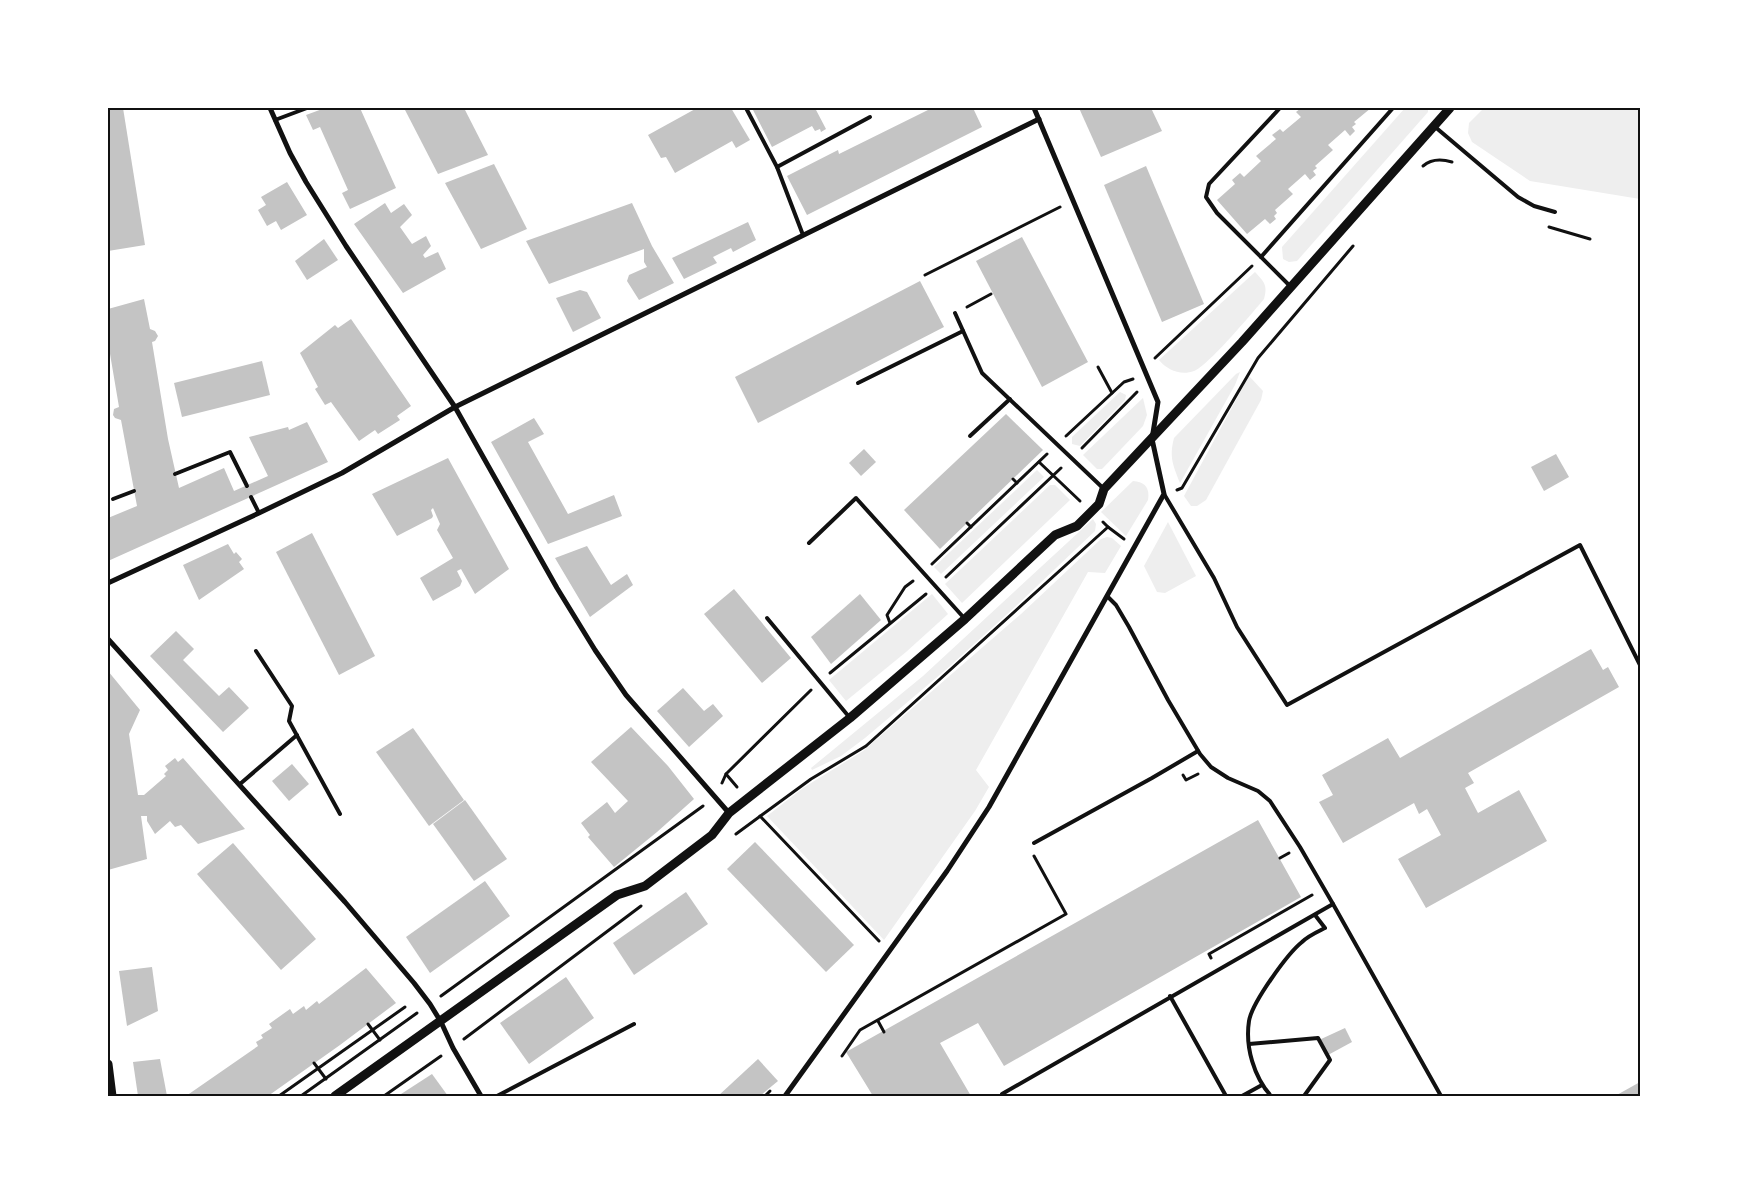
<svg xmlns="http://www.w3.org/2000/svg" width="1748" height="1204" viewBox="0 0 1748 1204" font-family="'Libre Baskerville',serif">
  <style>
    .green { fill: #eee }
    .building { fill: #c4c4c4 }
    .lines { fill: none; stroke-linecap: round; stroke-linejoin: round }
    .path { stroke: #111; stroke-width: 3 }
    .service { stroke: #111; stroke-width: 4 }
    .minor { stroke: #111; stroke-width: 5 }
    .tertiary { stroke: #111; stroke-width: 9 }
    .neatline { fill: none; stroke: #111; stroke-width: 2 }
  </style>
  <rect width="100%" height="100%" fill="#fff"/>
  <g class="green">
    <path d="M1405 108H1428V112L1297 261 1289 262 1283 259 1282 247Z"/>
    <path d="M1484 108H1640V199L1530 181 1472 142 1468 133 1469 123Z"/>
    <path d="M1255 272C1264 282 1268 285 1264 299 1252 313 1208 366 1194 371 1181 376 1167 370 1159 360Z"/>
    <path d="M1240 372 1235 385 1180 483C1173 465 1169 457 1174 438L1236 374Z"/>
    <path d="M1249 376 1263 391 1261 400 1206 500 1197 506H1191L1184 496Z"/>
    <path d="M1120 392 1126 395 1125 400 1080 446 1072 444V437Z"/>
    <path d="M1143 398 1147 415 1143 426 1102 469H1097L1083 455Z"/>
    <path d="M1037 470 1044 477 941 574 934 567Z"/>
    <path d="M1133 481C1145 482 1150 488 1148 500L1126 536 1101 512Z"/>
    <path d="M1050 485H1055L1070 500 962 603 945 584Z"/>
    <path d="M1093 519 1096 524 1095 531 1016 606 949 667 865 738 841 756 812 770 811 768 923 676Z"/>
    <path d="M1168 522 1196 576 1165 593 1157 592 1144 566Z"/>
    <path d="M1107 537 1112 538 1121 546 1105 573 1088 572 976 770 989 787 975 811 884 940 767 816 803 788 863 751 1021 614 1101 539Z"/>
    <path d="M932 594 948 614 906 652 846 701 829 680Z"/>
  </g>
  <g class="building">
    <path d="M108 108H123L145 245 108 251Z"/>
    <path d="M325 108H360L396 188 350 209 342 193 348 190 320 127 313 130 306 115Z"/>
    <path d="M404 108H464L488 155 438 174Z"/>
    <path d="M697 108H731L750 140 736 148 732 141 675 173 666 157 661 158 648 135Z"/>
    <path d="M752 108H815L826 129 821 132 820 129 815 131 812 126 772 147Z"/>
    <path d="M932 108H973L982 127 807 215 787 176 838 150 839 154Z"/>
    <path d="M1079 108H1151L1162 131 1101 157Z"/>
    <path d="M1301 108H1371L1354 122 1356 124 1352 127 1355 131 1350 136 1345 130 1328 145 1333 150 1315 166 1317 168 1313 171 1316 175 1310 180 1305 174 1288 189 1293 194 1275 210 1277 213 1274 216 1276 219 1270 224 1265 219 1247 234 1217 200 1235 184 1232 180 1240 173 1244 177 1261 161 1256 156 1276 139 1272 135 1280 129 1283 132 1301 117 1296 112Z"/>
    <path d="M494 164 527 229 481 249 445 183Z"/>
    <path d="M1146 166 1204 304 1162 322 1104 185Z"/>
    <path d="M287 182 307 215 281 230 276 221 267 226 258 210 266 205 261 197Z"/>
    <path d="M385 203 391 213 404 204 412 215 400 227 412 244 426 236 431 246 423 255 425 258 438 252 446 269 403 293 354 224Z"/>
    <path d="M632 203 652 246 674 283 639 300 627 281 629 275 647 267 644 262V249L549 284 526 241Z"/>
    <path d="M748 222 756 240 733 252 731 248 713 257 717 263 684 279 672 258Z"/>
    <path d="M1022 237 1088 362 1042 387 976 261Z"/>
    <path d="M324 239 338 260 307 280 295 261Z"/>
    <path d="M920 281 944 327 758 423 735 377Z"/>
    <path d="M580 290 587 292 601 318 573 332 556 298Z"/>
    <path d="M144 299 150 329 155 331 158 336 155 341 152 342 168 439 179 488 224 468 234 491 268 476 249 437 288 427 289 430 307 422 328 462 108 561V518L137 506 121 420 115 418 113 415 114 409 119 407 108 342V309Z"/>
    <path d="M351 319 411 406 397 416 400 420 378 434 375 430 359 441 331 402 325 405 315 389 318 387 300 353 335 325 338 328Z"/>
    <path d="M262 361 270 395 182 417 174 383Z"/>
    <path d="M1006 414 1043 450 940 549 904 510Z"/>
    <path d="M534 418 544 434 528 442 568 514 614 495 622 516 548 544 491 442Z"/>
    <path d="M864 449 876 462 861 476 849 463Z"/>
    <path d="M1556 454 1569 477 1544 491 1531 467Z"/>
    <path d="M448 458 509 569 475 594 461 569 457 571 462 581 460 586 433 601 420 578 453 558 437 530 440 524 433 508 431 510 433 516 432 518 397 536 372 494Z"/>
    <path d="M312 533 375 656 339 675 276 552Z"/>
    <path d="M228 544 234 554 236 552 242 559 239 562 244 569 199 600 183 565Z"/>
    <path d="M587 546 611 585 627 574 633 585 590 617 555 558Z"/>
    <path d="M734 589 791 658 762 683 704 614Z"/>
    <path d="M860 594 881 620 831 664 811 637Z"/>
    <path d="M176 631 194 649 183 660 219 696 229 687 249 708 223 732 150 656Z"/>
    <path d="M1591 649 1603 670 1608 667 1619 687 1468 773 1474 783 1465 788 1478 813 1519 790 1547 841 1426 908 1398 859 1441 835 1427 809 1419 814 1414 803 1343 843 1319 802 1333 795 1322 775 1388 738 1400 758Z"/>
    <path d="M108 671 140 710 129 734 138 795H144L166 776 164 774 168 770 165 766 175 758 178 762 183 758 245 829 198 844 181 825 175 827 170 821 155 834 147 821V816H141L147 859 108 870Z"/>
    <path d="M683 688 704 711 713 704 723 716 689 747 657 711Z"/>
    <path d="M631 727 668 766 694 799 657 832 614 867 588 837 590 835 581 823 607 802 615 813 628 801 591 762Z"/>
    <path d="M413 728 464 800 429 826 376 752Z"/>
    <path d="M292 764 309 784 289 801 272 781Z"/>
    <path d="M465 800 507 859 474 881 433 824Z"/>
    <path d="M1258 820 1301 897 1004 1066 978 1023 940 1043 971 1096H873L846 1052Z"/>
    <path d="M755 842 854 945 826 972 727 869Z"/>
    <path d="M233 843 316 939 281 970 197 874Z"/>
    <path d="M485 881 510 916 430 973 406 937Z"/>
    <path d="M686 892 708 924 634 975 613 943Z"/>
    <path d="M152 967 158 1011 127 1026 119 971Z"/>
    <path d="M366 968 396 1003 340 1045 268 1096H186L258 1046 256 1042 263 1038 261 1035 272 1028 269 1024 290 1009 293 1014 304 1006 306 1010 317 1001 319 1004Z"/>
    <path d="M566 977 594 1018 529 1064 500 1023Z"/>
    <path d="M1345 1028 1352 1042 1328 1055 1319 1040Z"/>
    <path d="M160 1059 167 1096H138L133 1062Z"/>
    <path d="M758 1059 778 1081 760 1096H718Z"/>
    <path d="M432 1074 448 1096H398Z"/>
    <path d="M1640 1082V1096H1615Z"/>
  </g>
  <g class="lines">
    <g class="path">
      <path d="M1423 166C1431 159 1442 159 1452 162"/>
      <path d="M1549 227 1590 239"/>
      <path d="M925 275 1060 207"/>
      <path d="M967 307 991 294"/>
      <path d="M1155 358 1252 266"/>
      <path d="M1098 367 1112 393"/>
      <path d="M1066 436 1124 382 1133 379"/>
      <path d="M1082 448 1137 392"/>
      <path d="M1039 462 1080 501"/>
      <path d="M1013 479 1017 483"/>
      <path d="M1177 490 1182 488 1258 358 1353 246"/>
      <path d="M967 523 971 527"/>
      <path d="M1108 527 1124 539"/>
      <path d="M932 564 1047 454"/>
      <path d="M946 577 1061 468"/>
      <path d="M890 623 887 615 905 587 913 581"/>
      <path d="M830 673 926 594"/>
      <path d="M726 774 737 787"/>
      <path d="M1183 775 1186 780 1198 774"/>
      <path d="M722 783 726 774 811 690"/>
      <path d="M760 816 879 941"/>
      <path d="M736 834 811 779 866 746 1108 527 1103 522"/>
      <path d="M1280 858 1289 853"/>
      <path d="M1211 958 1209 954 1312 895"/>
      <path d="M441 996 703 806"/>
      <path d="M878 1021 884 1032"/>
      <path d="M368 1024 380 1040"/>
      <path d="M464 1039 641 906"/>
      <path d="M842 1056 860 1030 1066 914 1034 856"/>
      <path d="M314 1063 326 1079"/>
      <path d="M279 1096 405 1007"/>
      <path d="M301 1096 417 1013"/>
      <path d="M384 1096 441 1056"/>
      <path d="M765 1096 770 1091"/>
    </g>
    <g class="service">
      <path d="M746 108 777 167 803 235"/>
      <path d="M1280 108 1209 184 1206 197 1217 213 1291 287"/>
      <path d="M275 120 307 108"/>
      <path d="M1434 126 1518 197 1534 206 1555 212"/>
      <path d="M777 167 870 117"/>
      <path d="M1261 257 1393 108"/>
      <path d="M955 313 982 373 1104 489"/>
      <path d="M858 383 963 331"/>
      <path d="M970 436 1010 399"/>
      <path d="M175 474 230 452 247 486"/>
      <path d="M1164 494 1214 578 1237 627 1287 705 1580 545 1640 665"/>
      <path d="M251 497 259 513"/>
      <path d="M113 499 134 491"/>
      <path d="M809 543 856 498 965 619"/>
      <path d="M1107 596 1116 605 1129 627 1168 700 1200 754 1211 767 1228 778 1258 791 1270 801 1300 847 1333 904 1441 1096"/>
      <path d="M767 618 850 718"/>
      <path d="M256 651 292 706 289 721 340 814"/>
      <path d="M240 784 297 735"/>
      <path d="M1034 843 1152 778 1198 751"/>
      <path d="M1170 996 1226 1096"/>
      <path d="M1249 1044 1318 1038 1330 1060 1304 1096"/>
      <path d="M497 1096 634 1024"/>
      <path d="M1003 1096 1002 1094 1333 904"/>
      <path d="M1242 1096 1262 1085"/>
      <path d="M1271 1096C1254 1077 1245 1047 1249 1021 1252 1003 1287 954 1302 942 1308 936 1317 932 1325 928L1315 915"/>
    </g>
    <g class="minor">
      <path d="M270 108 290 153 306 182 346 246 455 407 557 588 595 650 626 695 729 813"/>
      <path d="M108 583 259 513 342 473 455 407 1039 119"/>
      <path d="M108 639 345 902 414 983 430 1004 441 1022 453 1048 481 1096"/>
      <path d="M785 1096 947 871 989 807 1164 494 1152 439 1158 402 1034 108"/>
    </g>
    <g class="tertiary">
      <path d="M108 1064 112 1096"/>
      <path d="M335 1096 617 895 645 886 712 835 729 813 850 718 965 619 1055 535 1077 526 1099 504 1104 489 1242 342 1450 108"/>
    </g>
  </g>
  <rect width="1748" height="1204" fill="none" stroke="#ffffff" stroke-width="218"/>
  <rect x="109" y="109" width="1530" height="986" class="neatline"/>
</svg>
